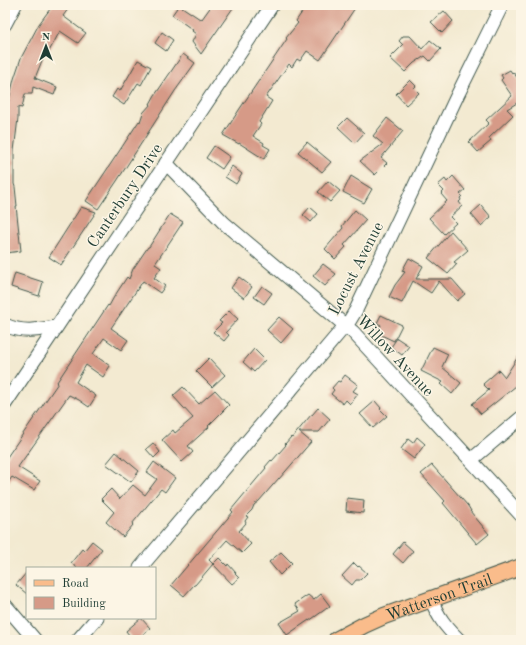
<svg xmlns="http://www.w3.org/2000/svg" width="526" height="645" viewBox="0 0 526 645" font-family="'Old Standard TT',serif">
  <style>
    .building { fill: #d69a87 }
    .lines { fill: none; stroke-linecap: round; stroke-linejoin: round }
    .minor-casing { stroke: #3f574c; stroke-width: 15 }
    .major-casing { stroke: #3f574c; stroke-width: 18 }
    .minor { stroke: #fff; stroke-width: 13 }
    .major { stroke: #fabc8b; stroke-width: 16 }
    .labels { text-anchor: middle; stroke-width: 3; stroke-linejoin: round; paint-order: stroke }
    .street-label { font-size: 16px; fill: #1f3d34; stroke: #fcf5e5 }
  </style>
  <rect width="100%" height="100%" fill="#fcf5e5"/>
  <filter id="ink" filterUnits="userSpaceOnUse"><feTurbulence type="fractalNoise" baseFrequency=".025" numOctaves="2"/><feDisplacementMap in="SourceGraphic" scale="8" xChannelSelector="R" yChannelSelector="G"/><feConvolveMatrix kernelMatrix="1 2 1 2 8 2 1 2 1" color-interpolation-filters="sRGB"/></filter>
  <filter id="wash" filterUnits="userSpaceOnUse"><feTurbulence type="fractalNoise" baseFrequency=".012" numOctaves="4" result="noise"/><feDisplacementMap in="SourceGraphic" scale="16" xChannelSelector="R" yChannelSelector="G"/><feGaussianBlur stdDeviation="0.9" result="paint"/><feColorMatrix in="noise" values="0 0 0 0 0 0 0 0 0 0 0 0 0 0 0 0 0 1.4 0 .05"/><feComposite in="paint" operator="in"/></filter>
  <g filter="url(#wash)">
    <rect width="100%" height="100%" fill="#f3ead1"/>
    <g id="blocks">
      <g class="building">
        <path d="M53 5H71L63 16 86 33 78 43 60 31 47 55 45 53 35 78 57 87 54 95 33 87 32 94H25L22 108 18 107V118L14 151V184L15 187 17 206H16L21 251 6 253 5 244V116L14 79 21 58 39 24Z"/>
        <path d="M179 5 200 19V18L202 19 212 5H235L201 54 192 42 196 34 192 31 193 30 172 15Z"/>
        <path d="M307 5H357L320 60 307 51 300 61 297 59 292 67 289 64 266 97 272 101 259 122 261 124 253 136 264 143 263 145 270 149 264 159 239 143V144L223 135 239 110 287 39 286 38 298 23 296 21Z"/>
        <path d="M444 11 453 21 442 33 431 22Z"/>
        <path d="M162 32 173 40 166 51 155 43Z"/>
        <path d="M403 36H410L422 49 430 40 441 49 430 61 425 56 414 63 405 72 390 58 403 45 399 41Z"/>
        <path d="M183 54 195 63 175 91 117 181 98 209 86 201 120 150 139 121 140 122 143 113 151 104H150L155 95Z"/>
        <path d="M138 60 151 67 141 85 138 83 124 105 112 97 117 89 120 91Z"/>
        <path d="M510 70 512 73 513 72 521 83V109L517 103 507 109 513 115 489 138 491 141 478 152 469 142 489 123 486 120 512 96 501 80 503 78 501 75Z"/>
        <path d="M410 80 416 86 414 88 419 93 406 105 396 94Z"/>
        <path d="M347 118 364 133 355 143 338 127Z"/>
        <path d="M387 118 403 131 381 158 387 163 375 175 360 161 383 144 373 136Z"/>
        <path d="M307 142 331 162 322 172 298 152Z"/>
        <path d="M214 146 230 157 222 169 206 158Z"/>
        <path d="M232 166 242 174 236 184 225 177Z"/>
        <path d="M351 176 372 189 364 203 343 192Z"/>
        <path d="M453 176 465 190 460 194 462 196 460 198 461 200 459 202 462 206 450 217 456 223 444 234 429 218 447 201 441 194 444 191 438 185 445 179 447 182Z"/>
        <path d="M328 181 340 191 330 202 318 192Z"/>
        <path d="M481 205 491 217 481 226 471 214Z"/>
        <path d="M81 207 96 212 61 265 49 257Z"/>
        <path d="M310 207 318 214 311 222 303 215Z"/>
        <path d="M355 210 366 220 344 245 346 247 335 259 325 249 343 228 342 226Z"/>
        <path d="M170 214 183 222 155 264 161 268 154 278 165 286 160 293 143 281 111 328 128 340 121 350 104 338 93 354 110 366 103 377 86 365 76 382 96 396 89 407 79 400 69 395 18 467 40 481 34 490 12 477 5 487V460L58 383 57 382 108 305 109 306 114 297 127 277 129 279 133 269 148 247H149Z"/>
        <path d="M451 231 468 250 454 262 457 264 448 274 428 258Z"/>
        <path d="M409 258 423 266 416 279H452L465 294 457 301 439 281 431 293 413 281 402 303 389 297 395 285 405 272 402 271Z"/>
        <path d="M323 264 336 274 325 286 313 276Z"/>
        <path d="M15 273 43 282 39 296 11 287Z"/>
        <path d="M239 277 252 287 244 298 231 288Z"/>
        <path d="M262 286 272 293 264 304 254 297Z"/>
        <path d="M229 311 238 319 226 332 229 335 224 341 213 332 222 323 219 321Z"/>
        <path d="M381 315 402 325 394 341 379 334 380 331H378L381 325 377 323Z"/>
        <path d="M279 317 293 329 281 343 267 330Z"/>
        <path d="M397 338 409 346 402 355 391 347Z"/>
        <path d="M433 347 448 354 442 367 461 383 452 394 441 384 443 382 421 371Z"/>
        <path d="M254 349 265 360 254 372 243 362Z"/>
        <path d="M521 352V382L481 414 472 404 489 390 483 384 499 370 505 377Z"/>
        <path d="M209 358 225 375 212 387 196 371Z"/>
        <path d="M345 375 358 385 353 391 358 394 350 404 346 400 343 404 331 394 334 390 332 388 338 381 340 382Z"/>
        <path d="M183 387 199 404 215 390 229 405 208 426 209 427 188 446 193 452 182 462 162 440 173 430 175 433 193 418 173 396Z"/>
        <path d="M375 401 381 408 380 409 387 416 373 428 360 414Z"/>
        <path d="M318 408 330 419 319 432H299L311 442 279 479V478L259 501 254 505 252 510 246 516 248 517 245 521 246 523 239 531 251 544 242 553 227 540 209 560 213 564 195 585H194L184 596 171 585 233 512 231 510 266 468 265 467 271 460 272 461 286 445 285 444 291 437 292 438 311 415H312Z"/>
        <path d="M417 437 425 444 414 459 401 449 408 439 413 443Z"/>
        <path d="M153 443 160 452 154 458 146 449Z"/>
        <path d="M116 452 139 471 131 482 106 464Z"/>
        <path d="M154 462 175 478 165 492 161 489 132 524 133 525 123 537 106 522 114 512 101 499 111 489 120 499 133 485 145 495 157 479 147 472Z"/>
        <path d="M432 465 468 506 471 511H470L489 534 477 544 443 503 445 501 421 474Z"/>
        <path d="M347 498 364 500 363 513 346 511Z"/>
        <path d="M92 541 102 549 87 568H77L71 563 82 549 84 551Z"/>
        <path d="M403 542 413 551 403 563 393 554Z"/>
        <path d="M281 552 292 563 280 575 269 562Z"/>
        <path d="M219 558 227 566 228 564 236 573 235 574 239 578 232 584 213 564Z"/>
        <path d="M354 563 358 567 359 566 367 573 360 580H356L352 585 342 576Z"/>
        <path d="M27 572V594L16 585Z"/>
        <path d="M321 594 330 606 309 621V620L287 635 279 623 300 611 295 604 308 595 314 600Z"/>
        <path d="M141 618 150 628 137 640H133L126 631Z"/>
      </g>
    </g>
  </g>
  <g filter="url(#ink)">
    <use href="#blocks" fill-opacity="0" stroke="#3f574c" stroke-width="1"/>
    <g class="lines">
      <g class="minor-casing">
        <g id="minor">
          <path d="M5 24 15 5"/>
          <path d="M166 163 224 223 353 332 521 515"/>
          <path d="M5 325C22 333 38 330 56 327"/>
          <path d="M5 404 272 5"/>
          <path d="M471 460 521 418"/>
          <path d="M140 568 350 320 356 310 457 96 502 5"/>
          <path d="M431 599C438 617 445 626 459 640"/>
          <path d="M5 605 35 640"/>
          <path d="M78 640 97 618"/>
        </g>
      </g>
      <g class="major-casing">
        <g id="major">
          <path id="s1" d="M336 640 364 625 384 616 521 567"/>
        </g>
      </g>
      <use href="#minor" class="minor"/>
      <use href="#major" class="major"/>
    </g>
  </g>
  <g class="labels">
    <g class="street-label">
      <text transform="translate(124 195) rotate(-56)" y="6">Canterbury Drive</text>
      <text transform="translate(355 268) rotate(-63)" y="6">Locust Avenue</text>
      <text transform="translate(396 355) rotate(47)" y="6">Willow Avenue</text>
      <text dy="6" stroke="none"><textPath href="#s1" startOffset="112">Watterson Trail</textPath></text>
    </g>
  </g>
  <rect width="526" height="645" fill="none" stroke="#fcf5e5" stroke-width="20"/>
  <rect x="26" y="567" width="130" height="52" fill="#fcf5e5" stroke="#a4ab9e"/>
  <rect x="34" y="580" width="20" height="6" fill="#fabc8b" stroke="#a4ab9e"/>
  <text x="62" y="587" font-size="12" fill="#1f3d34">Road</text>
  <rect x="34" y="597" width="20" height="12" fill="#d69a87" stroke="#a4ab9e"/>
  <text x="62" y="607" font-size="12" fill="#1f3d34">Building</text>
  <g transform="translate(46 46)" stroke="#fcf5e5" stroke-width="3" paint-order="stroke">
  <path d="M0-3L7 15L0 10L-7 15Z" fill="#1f3d34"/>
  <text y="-6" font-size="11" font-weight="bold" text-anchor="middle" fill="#1f3d34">N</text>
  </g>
</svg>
